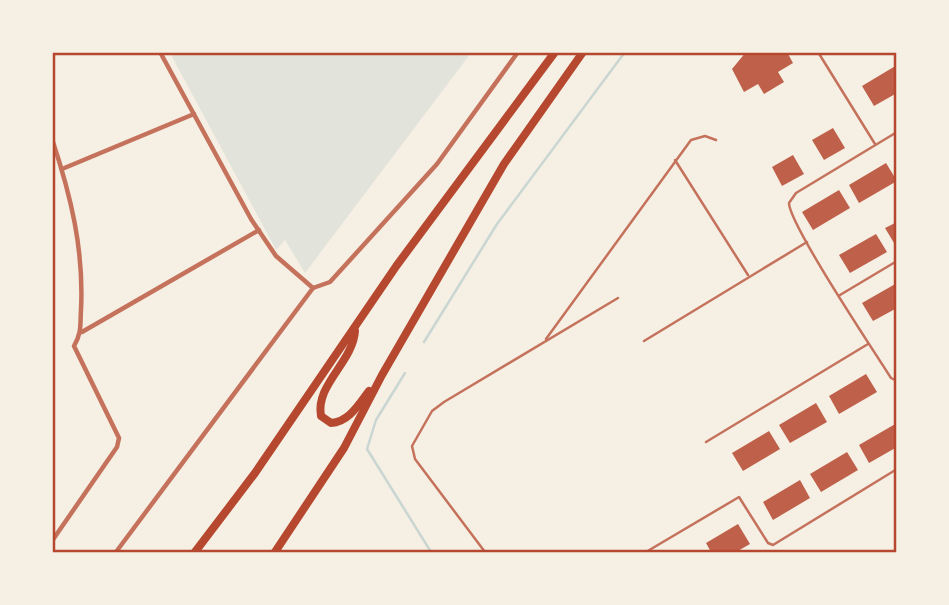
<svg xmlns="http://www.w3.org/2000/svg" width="949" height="605" viewBox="0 0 949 605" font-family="'Work Sans',sans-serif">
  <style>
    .green { fill: #e2e4dc }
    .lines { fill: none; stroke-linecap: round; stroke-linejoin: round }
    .stream { stroke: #c9d6d2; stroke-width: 2.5 }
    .building { fill: #bf614a }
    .service { stroke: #c5725c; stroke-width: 2.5 }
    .minor { stroke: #c5725c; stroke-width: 4.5 }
    .trunk { stroke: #b5482f; stroke-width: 8 }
    .neatline { fill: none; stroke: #b5482f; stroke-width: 2.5 }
  </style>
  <rect width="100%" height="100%" fill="#f6efe4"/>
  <path class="green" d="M170 53H471L305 273 285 240 276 250Z"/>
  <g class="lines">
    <g class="stream">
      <path d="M424 342 497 224 625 52"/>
      <path d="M405 373 376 420 367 449 431 552"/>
    </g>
  </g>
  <g class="building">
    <path d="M746 52H787L793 63 778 72 784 82 764 94 758 84 744 92 732 69Z"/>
    <path d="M897 65V93L874 106 862 86Z"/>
    <path d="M833 128 845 148 824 160 812 140Z"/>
    <path d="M793 155 804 174 782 186 772 167Z"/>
    <path d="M886 163 897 181 859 203 849 185Z"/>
    <path d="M839 190 850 208 813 230 802 212Z"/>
    <path d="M897 222V248L885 228Z"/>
    <path d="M876 234 887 252 850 273 839 255Z"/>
    <path d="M897 283V308L873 321 862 303Z"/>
    <path d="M866 374 877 392 839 414 829 396Z"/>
    <path d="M816 403 827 422 790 443 779 425Z"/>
    <path d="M897 423V447L869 463 859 445Z"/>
    <path d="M769 431 780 449 743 471 732 453Z"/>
    <path d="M847 452 858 470 821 492 810 474Z"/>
    <path d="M800 480 810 498 773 520 763 502Z"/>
    <path d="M738 524 750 544 736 552H711L706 543Z"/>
  </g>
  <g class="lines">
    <g class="service">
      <path d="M818 52 875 144"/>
      <path d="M897 132 796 193 789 203C789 224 874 351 891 378L897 381"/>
      <path d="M675 160 748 275"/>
      <path d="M840 295 897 261"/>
      <path d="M546 339 691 140 705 136 716 140"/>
      <path d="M644 341 807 242"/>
      <path d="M706 442 868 344"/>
      <path d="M485 552 415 459 412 446 432 411 444 402 618 298"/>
      <path d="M646 552 739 497 768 543 773 545 897 469"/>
    </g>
    <g class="minor">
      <path d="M160 52 251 219 276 256 313 288"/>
      <path d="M52 139C71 196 84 250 81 310 80 325 82 332 74 346L119 438 117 447 52 541"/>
      <path d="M62 169 194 114"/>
      <path d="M82 332 259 230"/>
      <path d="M116 552 313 288 330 282 437 164 518 52"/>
    </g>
    <g class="trunk">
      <path d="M355 331C353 362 315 385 321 416L331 423C349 422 359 404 369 391"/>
      <path d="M195 552 255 473 397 265 555 52"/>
      <path d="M275 552 344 448 382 375 504 164 583 52"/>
    </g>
  </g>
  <rect width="949" height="605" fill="none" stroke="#f6efe4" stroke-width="108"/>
  <rect x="54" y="54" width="841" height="497" class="neatline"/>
</svg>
